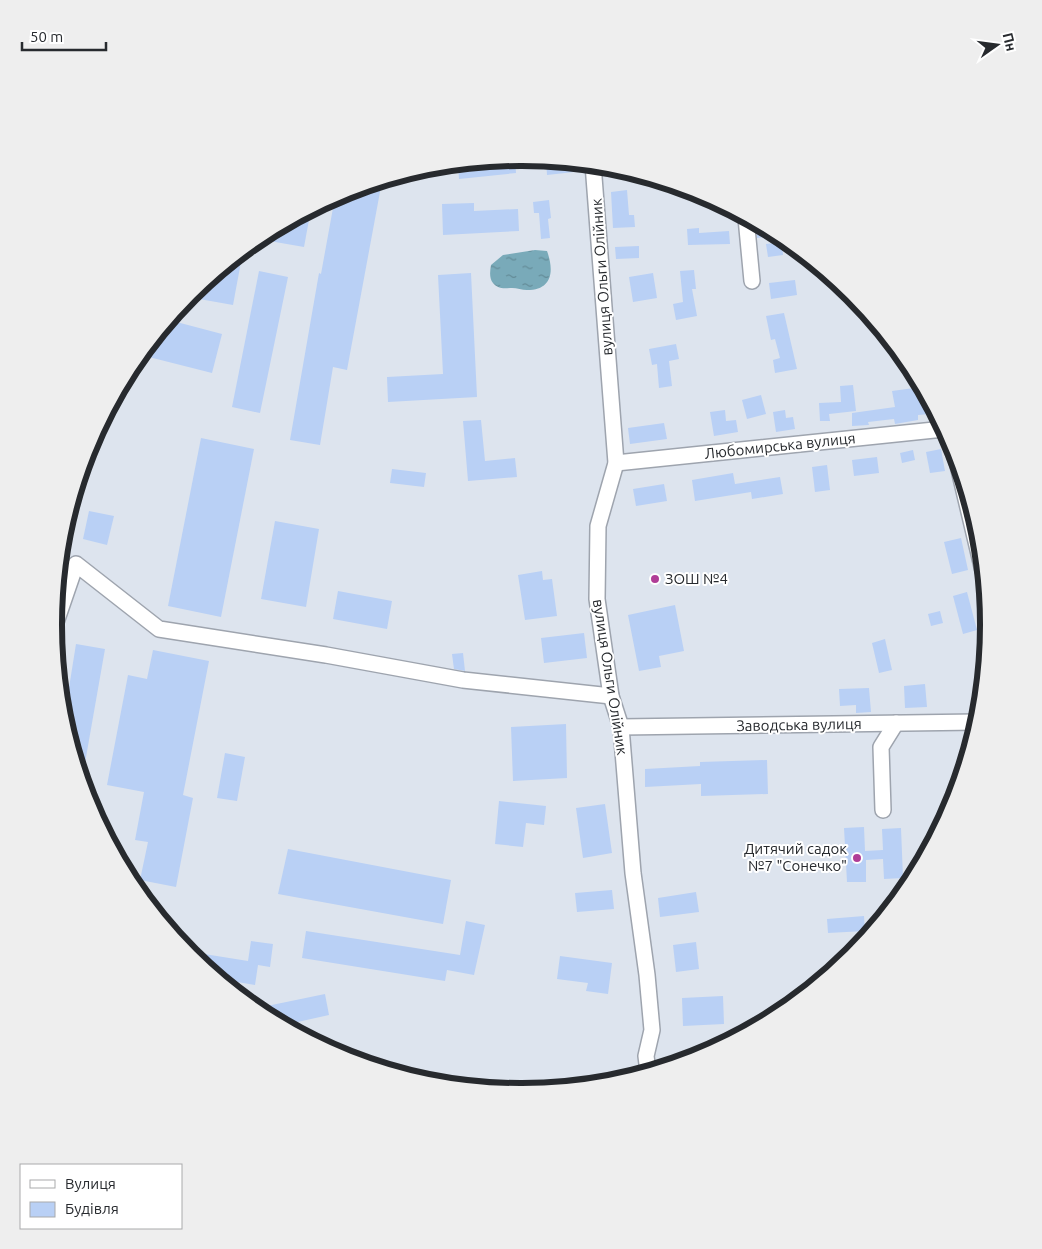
<svg xmlns="http://www.w3.org/2000/svg" width="1042" height="1249" viewBox="0 0 1042 1249" font-family="Ubuntu,sans-serif">
  <style>
    .water { fill: url(#water-ripples) }
    .building { fill: #b9d0f5 }
    .lines { fill: none; stroke-linecap: round; stroke-linejoin: round }
    .minor-casing { stroke: #9ea4ae; stroke-width: 18 }
    .minor { stroke: #fff; stroke-width: 15 }
    .poi-dot { fill: #b03d97; stroke: #fff; stroke-width: 2 }
    .labels { text-anchor: middle; stroke-width: 4; stroke-linejoin: round; paint-order: stroke }
    .street-label { font-size: 15px; fill: #272a2e; stroke: #fff }
    .poi-label { font-size: 15px; fill: #272a2e; stroke: #fff; text-anchor: start }
    .rim { fill: none; stroke: #272a2e; stroke-width: 6 }
  </style>
  <defs>
    <pattern id="water-ripples" width="26" height="14" patternUnits="userSpaceOnUse" patternTransform="scale(1.25)"><rect width="26" height="14" fill="#79aab9"/><path d="M2 4q2-2 4 0t4 0M15 11q2-2 4 0t4 0" fill="none" stroke="#638b97"/></pattern>
  </defs>
  <rect width="100%" height="100%" fill="#dde4ee"/>
  <path class="water" d="M535 250 547 251C554 270 553 290 527 290 522 290 517 288 512 288 505 288 499 290 493 283 489 278 490 271 491 265L503 255Z"/>
  <g class="building">
    <path d="M515 158 516 173 459 179 458 163 475 162V164Z"/>
    <path d="M546 160 573 162 574 172 547 175Z"/>
    <path d="M382 181 347 370 333 367 320 445 290 440 319 273 321 274 335 197 361 187 373 189 372 184Z"/>
    <path d="M627 190 629 215H634L635 227 613 228 611 192Z"/>
    <path d="M549 200 551 218 548 219 550 238 541 239 539 213H534L533 202Z"/>
    <path d="M474 203V211L518 209 519 231 443 235 442 204Z"/>
    <path d="M311 209 304 247 258 239 262 236Z"/>
    <path d="M764 227 779 235 757 238 756 228Z"/>
    <path d="M699 228V233L729 231 730 244 688 245 687 229Z"/>
    <path d="M782 242 783 255 768 257 766 244Z"/>
    <path d="M639 246V258L616 259 615 247Z"/>
    <path d="M243 251 233 305 188 297 191 294Z"/>
    <path d="M694 270 696 289H692L697 316 676 320 673 304 683 302 680 271Z"/>
    <path d="M259 271 288 277 260 413 232 407Z"/>
    <path d="M471 273 477 397 388 402 387 377 443 374 438 275Z"/>
    <path d="M653 273 657 298 633 302 629 277Z"/>
    <path d="M795 280 797 295 771 299 769 283Z"/>
    <path d="M784 313 797 369 775 373 773 360 780 358 775 339 771 340 766 316Z"/>
    <path d="M169 320 222 334 212 373 141 355Z"/>
    <path d="M676 344 679 359 669 361 672 386 659 388 657 364 652 365 649 349Z"/>
    <path d="M912 370 930 403 931 414 918 415V420L895 424 894 419 868 422 869 425 852 426V413L895 407 892 391 914 388Z"/>
    <path d="M853 385 856 411 829 414 830 421H820L819 403 841 402 840 386Z"/>
    <path d="M761 395 766 414 747 419 742 400Z"/>
    <path d="M725 410 726 421 736 420 738 432 714 436 710 412Z"/>
    <path d="M785 410 786 418 793 417 795 429 776 432 773 412Z"/>
    <path d="M481 420 485 461 515 458 517 477 468 481 463 421Z"/>
    <path d="M664 423 667 439 630 444 628 428Z"/>
    <path d="M201 438 254 449 221 617 168 606Z"/>
    <path d="M941 449 945 471 930 473 926 452Z"/>
    <path d="M913 450 915 460 902 463 900 453Z"/>
    <path d="M877 457 879 473 854 476 852 460Z"/>
    <path d="M827 465 830 490 815 492 812 467Z"/>
    <path d="M392 469 426 473 424 487 390 483Z"/>
    <path d="M733 473 735 484 780 477 783 494 752 499 751 492 695 501 692 480Z"/>
    <path d="M664 484 667 501 636 506 633 489Z"/>
    <path d="M89 511 114 516 107 545 83 539Z"/>
    <path d="M275 521 319 529 306 607 261 599Z"/>
    <path d="M961 538 968 570 952 574 944 542Z"/>
    <path d="M542 571 543 580 552 579 557 616 525 620 518 575Z"/>
    <path d="M338 591 392 601 387 629 333 619Z"/>
    <path d="M967 592 977 630 963 634 953 596Z"/>
    <path d="M675 605 684 651 659 656 661 667 639 671 628 615Z"/>
    <path d="M940 611 943 623 931 626 928 614Z"/>
    <path d="M584 633 587 658 544 663 541 638Z"/>
    <path d="M885 639 892 670 879 673 872 643Z"/>
    <path d="M76 644 105 649 82 780 64 719Z"/>
    <path d="M153 650 209 661 183 795 193 798 176 887 140 880 148 842 135 840 144 792 107 785 128 675 147 679Z"/>
    <path d="M463 653 465 671 454 669 452 654Z"/>
    <path d="M925 684 927 707 905 708 904 686Z"/>
    <path d="M869 688 871 712 856 713V705L840 706 839 689Z"/>
    <path d="M566 724 567 778 513 781 511 727Z"/>
    <path d="M225 753 245 757 237 801 217 798Z"/>
    <path d="M767 760 768 794 701 796V784L645 787V769L700 766V762Z"/>
    <path d="M499 801 546 806 544 825 526 823 523 847 495 844Z"/>
    <path d="M605 804 612 853 583 858 576 808Z"/>
    <path d="M864 827 865 851 883 850 882 829 901 828 903 878 884 879 883 859 866 860V882H847L844 828Z"/>
    <path d="M288 849 451 880 443 924 278 894Z"/>
    <path d="M612 890 614 909 577 912 575 893Z"/>
    <path d="M696 892 699 912 660 917 658 898Z"/>
    <path d="M864 916 865 931 828 933 827 919Z"/>
    <path d="M466 921 485 925 474 975 447 970 445 981 302 958 306 931 460 955Z"/>
    <path d="M251 941 273 944 270 967 258 965 255 985 220 979 197 960 198 953 248 961Z"/>
    <path d="M696 942 699 969 676 972 673 945Z"/>
    <path d="M560 956 612 963 608 994 586 991 588 983 557 979Z"/>
    <path d="M325 994 329 1015 284 1025 264 1014 262 1007Z"/>
    <path d="M723 996 724 1024 683 1026 682 998Z"/>
  </g>
  <g class="lines">
    <g class="minor-casing">
      <g id="minor">
        <path d="M593 164 616 463 598 526 597 599 611 696 621 727 633 873 647 975 652 1030 646 1056 648 1072"/>
        <path d="M746 218 752 281"/>
        <path d="M956 457 983 571"/>
        <path d="M616 463 944 429"/>
        <path d="M54 628 76 564 159 629 326 655 463 680 611 696"/>
        <path d="M621 727 977 722"/>
        <path d="M883 810 881 747 896 723"/>
      </g>
    </g>
    <use href="#minor" class="minor"/>
  </g>
  <g class="poi-dot">
    <circle cx="655" cy="579" r="5"/>
    <circle cx="857" cy="858" r="5"/>
  </g>
  <g class="labels">
    <g class="street-label">
      <text transform="translate(602 277) rotate(-94)" y="5">вулиця Ольги Олійник</text>
      <text transform="translate(780 446) rotate(-6)" y="5">Любомирська вулиця</text>
      <text transform="translate(610 677) rotate(81)" y="5">вулиця Ольги Олійник</text>
      <text transform="translate(799 725) rotate(-1)" y="5">Заводська вулиця</text>
    </g>
    <g class="poi-label">
      <text x="665" y="584">ЗОШ №4</text>
      <text x="847" y="854" text-anchor="end">Дитячий садок<tspan x="847" dy="17">№7 "Сонечко"</tspan></text>
    </g>
  </g>
  <path d="M0 0H1042V1249H0ZM520 166H522A458 458 0 0 1 980 624V625A458 458 0 0 1 522 1083H520A458 458 0 0 1 62 625V624A458 458 0 0 1 520 166Z" fill="#eee" fill-rule="evenodd"/>
  <path class="rim" d="M520 166H522A458 458 0 0 1 980 624V625A458 458 0 0 1 522 1083H520A458 458 0 0 1 62 625V624A458 458 0 0 1 520 166Z"/>
  <rect x="20" y="1164" width="162" height="65" fill="#ffffff" stroke="#a9aaab"/>
  <rect x="30" y="1180" width="25" height="8" fill="#ffffff" stroke="#a9aaab"/>
  <text x="65" y="1189" font-size="15" fill="#272a2e">Вулиця</text>
  <rect x="30" y="1202" width="25" height="15" fill="#b9d0f5" stroke="#a9aaab"/>
  <text x="65" y="1214" font-size="15" fill="#272a2e">Будівля</text>
  <g transform="translate(997 45) rotate(76)" stroke="#ffffff" stroke-width="4" paint-order="stroke">
  <path d="M0-4L9 19L0 12L-9 19Z" fill="#272a2e"/>
  <text y="-8" font-size="14" font-weight="bold" text-anchor="middle" fill="#272a2e">Пн</text>
  </g>
  <path d="M22 42v8h84v-8" fill="none" stroke="#272a2e" stroke-width="2.5"/>
  <text x="30" y="42" font-size="15" fill="#272a2e" stroke="#ffffff" stroke-width="4" paint-order="stroke">50 m</text>
</svg>
